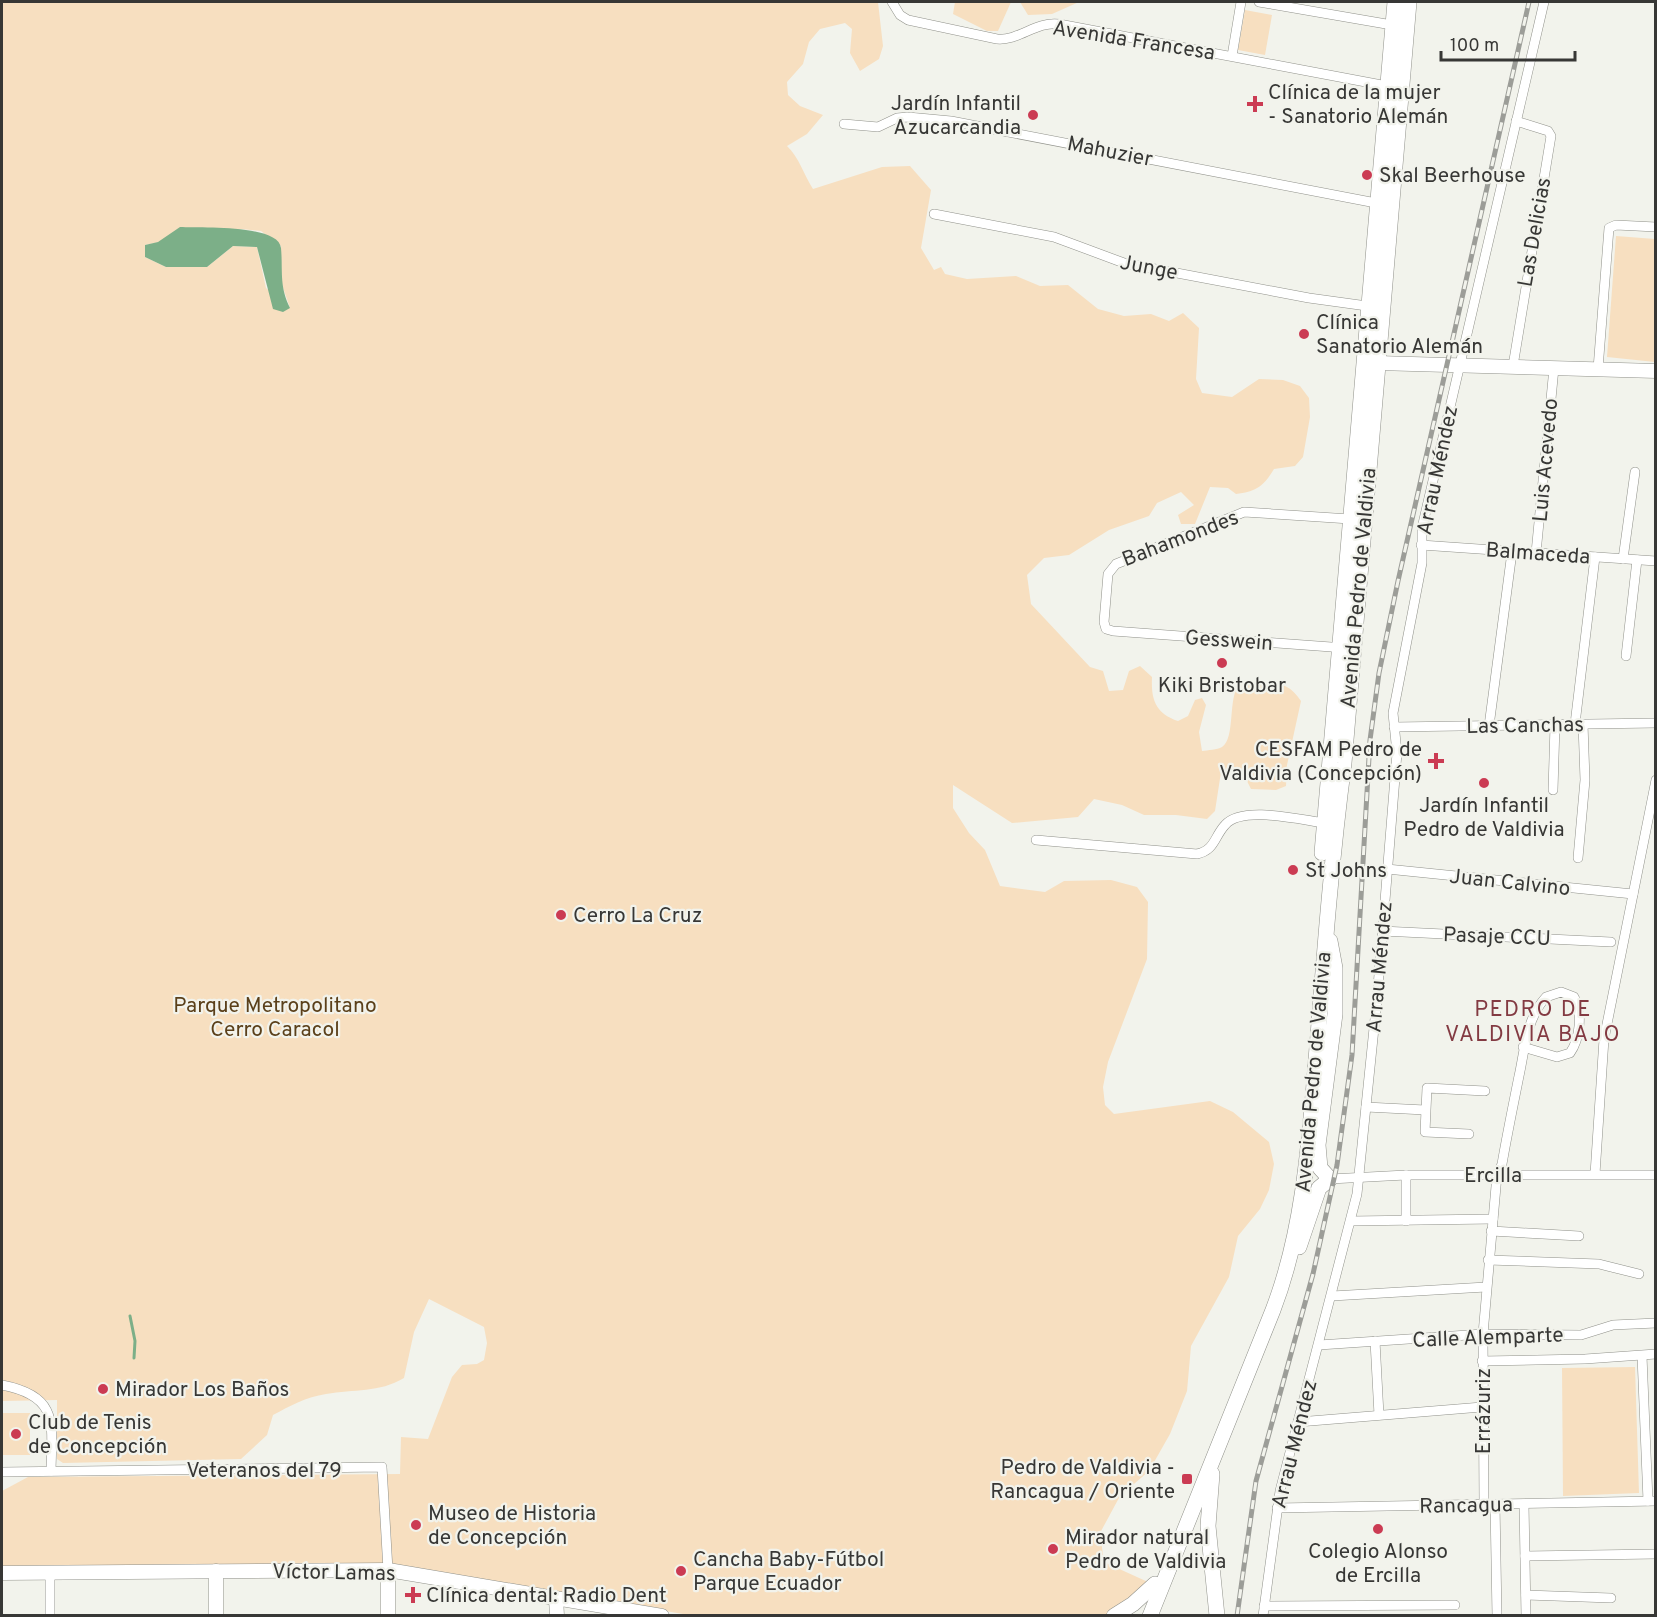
<svg xmlns="http://www.w3.org/2000/svg" width="1657" height="1617" viewBox="0 0 1657 1617" font-family="Overpass,sans-serif">
  <style>
    .green { fill: #f7dfc0; fill-rule: evenodd }
    .water { fill: #7caf88 }
    .lines { fill: none; stroke-linecap: round; stroke-linejoin: round }
    .stream { stroke: #7caf88; stroke-width: 3 }
    .street-casing { stroke: #90918a; stroke-width: 10 }
    .secondary-casing { stroke: #90918a; stroke-width: 15 }
    .primary-casing { stroke: #90918a; stroke-width: 16 }
    .street { stroke: #fff; stroke-width: 9 }
    .secondary { stroke: #fff; stroke-width: 14 }
    .primary { stroke: #fff; stroke-width: 15 }
    .rail-casing { stroke: #9c9d98; stroke-width: 5 }
    .rail { stroke: #f2f3ec; stroke-width: 3; stroke-dasharray: 9; stroke-linecap: butt }
    .poi-dot { fill: #cb3b53; stroke: #f2f3ec; stroke-width: 2 }
    .labels { text-anchor: middle; stroke-width: 4.5; stroke-linejoin: round; paint-order: stroke }
    .street-label { font-size: 21px; fill: #373735; stroke: #f2f3ec }
    .poi-label { font-size: 21px; fill: #373735; stroke: #f2f3ec; text-anchor: start }
    .park-label { font-size: 21px; fill: #5b401a; stroke: #f2f3ec }
    .neighbourhood-label { font-size: 22px; letter-spacing: 1.5px; fill: #833a42; stroke: #f2f3ec }
  </style>
  <rect width="100%" height="100%" fill="#f2f3ec"/>
  <g class="green">
    <path d="M2 2H878L883 46 879 59 860 71 850 53 852 29 845 23 820 29 809 42 803 64 787 82 788 95 800 106 823 115 807 134 787 146C799 157 804 175 813 189L882 167 910 166 931 190 921 248 934 270 941 267 945 274 967 279 1016 276 1040 286 1068 285 1098 309 1124 316 1151 314 1169 321 1183 313 1199 328 1196 379 1202 393 1232 397 1259 379 1283 380 1300 386 1309 398 1310 417 1303 457 1295 466 1274 469C1264 486 1256 492 1236 494L1228 488 1210 487 1195 524H1181L1178 515 1194 505 1181 492 1157 503 1149 516 1109 530 1069 555 1044 558 1027 575 1031 604 1090 667 1103 671 1109 691 1123 690 1129 671 1140 666 1152 677C1151 699 1155 713 1178 721L1188 716 1195 700 1202 698 1206 705 1199 732 1202 751C1208 750 1217 750 1222 747 1236 738 1227 698 1240 682 1267 684 1285 676 1301 701L1287 765 1286 786 1276 790 1251 789 1244 775 1233 766 1221 772 1215 811 1207 819 1176 815H1144L1122 805 1094 799 1078 817 1012 823 953 785V808L969 833 985 850 1000 886 1045 892 1064 881 1111 880 1137 887 1148 902 1147 959 1108 1062 1103 1087 1105 1105 1114 1114 1210 1101 1233 1112 1269 1142 1274 1164 1269 1190 1260 1209 1238 1236 1229 1277 1191 1346 1187 1391 1170 1434 1149 1471 1120 1496 1100 1533 1104 1562 1148 1582 1107 1616H695L405 1567H2V1491L28 1477 400 1474 401 1437 428 1439 452 1377 462 1365 477 1364 484 1360 487 1343 484 1327 429 1299 414 1332 404 1378C379 1393 354 1389 326 1394 306 1397 290 1406 273 1415L267 1435 241 1459 63 1463 57 1459V1400L2 1401ZM241 229 261 231 281 246V282L290 308 266 288 257 247 233 246 207 267H166L145 257V245L220 230Z"/>
    <path d="M955 2H1011L998 31H987L953 14Z"/>
    <path d="M1020 2H1079L1052 14 1028 15Z"/>
    <path d="M1245 10 1272 15 1265 55 1238 50Z"/>
    <path d="M1616 236 1655 239V362L1607 357Z"/>
    <path d="M1635 1367 1639 1493 1563 1496 1562 1368Z"/>
    <rect x="2" y="1413" width="28" height="42"/>
  </g>
  <path class="water" d="M180 227C199 228 279 224 281 248 283 270 279 286 290 308L283 312 273 309 257 247 233 246 207 267H166L145 257V245L158 242Z"/>
  <g class="lines">
    <path class="stream" d="M130 1316 135 1341 134 1358"/>
    <g class="street-casing">
      <g id="street">
        <path d="M892 2 900 15 908 20 997 39C1019 41 1036 21 1059 24L1387 86"/>
        <path d="M1259 2 1392 25"/>
        <path d="M1232 56 1241 2"/>
        <path d="M844 124 878 127 897 118 908 117 951 121 1376 203"/>
        <path d="M934 214 1054 237 1124 263 1309 298 1367 306"/>
        <path d="M1513 366 1551 136 1548 131 1516 121"/>
        <path d="M1598 369 1609 228 1616 225 1656 227"/>
        <path d="M1421 545 1656 561"/>
        <path d="M1536 553 1554 368"/>
        <path d="M1623 559 1635 472"/>
        <path d="M1345 648 1113 631 1106 629 1104 622 1108 574 1116 564 1244 512 1350 519"/>
        <path d="M1626 656 1637 560"/>
        <path d="M1575 724 1595 557"/>
        <path d="M1489 726 1512 552"/>
        <path d="M1394 727 1656 723"/>
        <path d="M1553 790 1555 725"/>
        <path d="M1036 840 1197 854C1215 850 1214 837 1225 825 1242 805 1301 820 1325 823"/>
        <path d="M1578 858 1585 780 1583 724"/>
        <path d="M1387 869 1633 894"/>
        <path d="M1382 931 1611 942"/>
        <path d="M1366 1107 1425 1110"/>
        <path d="M1469 1134 1425 1132 1427 1088 1485 1091"/>
        <path d="M1595 1174 1604 1039 1656 780"/>
        <path d="M1330 1179 1406 1175H1656"/>
        <path d="M1351 1221 1493 1219"/>
        <path d="M1406 1221V1175"/>
        <path d="M1491 1231 1579 1236"/>
        <path d="M1488 1260 1599 1264 1639 1274"/>
        <path d="M1332 1296 1486 1287"/>
        <path d="M1375 1341 1379 1415"/>
        <path d="M1319 1345 1483 1334 1581 1335 1613 1325 1656 1323"/>
        <path d="M1642 1356 1648 1501"/>
        <path d="M1482 1361 1585 1359 1656 1354"/>
        <path d="M2 1385C59 1396 52 1423 51 1471"/>
        <path d="M1298 1422 1482 1407"/>
        <path d="M2 1472 382 1467 388 1570"/>
        <path d="M1495 1504 1497 1616"/>
        <path d="M1524 1504 1526 1616"/>
        <path d="M1484 1505 1483 1334 1497 1175 1502 1164C1507 1135 1513 1106 1519 1076 1525 1049 1526 1019 1546 997L1561 992 1574 997C1583 1012 1580 1039 1570 1053L1557 1057 1523 1047"/>
        <path d="M1277 1508 1656 1501"/>
        <path d="M1525 1556 1656 1554"/>
        <path d="M1526 1595 1611 1598"/>
        <path d="M1264 1606 1455 1605"/>
        <path d="M50 1616V1572"/>
        <path d="M1263 1616 1280 1491 1357 1194 1377 999 1397 753 1393 713 1422 563V528L1544 2"/>
      </g>
    </g>
    <g class="secondary-casing">
      <g id="secondary">
        <path d="M1377 363 1656 371"/>
        <path d="M216 1571V1616"/>
        <path d="M2 1573 388 1570 662 1616"/>
        <path d="M556 1598 557 1616"/>
        <path d="M388 1616V1570"/>
      </g>
    </g>
    <g class="primary-casing">
      <g id="primary">
        <path d="M1322 853 1395 2"/>
        <path d="M1299 1247 1319 1188 1330 1179 1320 1168 1318 1145 1335 1014V968L1330 941"/>
        <path d="M1212 1474 1208 1526 1217 1616"/>
        <path d="M1114 1616 1133 1604 1155 1584"/>
        <path d="M1150 1616 1273 1310C1306 1224 1310 1128 1318 1036 1325 945 1332 854 1344 763L1409 2"/>
      </g>
    </g>
    <use href="#street" class="street"/>
    <use href="#secondary" class="secondary"/>
    <use href="#primary" class="primary"/>
    <g class="rail-casing">
      <path id="rail" d="M1237 1616 1256 1481 1313 1274 1337 1165 1352 1055 1370 740 1379 673 1398 581 1529 2"/>
    </g>
    <use href="#rail" class="rail"/>
  </g>
  <g class="poi-dot">
    <path d="M1252 95h6v6h6v6h-6v6h-6v-6h-6v-6h6z"/>
    <circle cx="1033" cy="115" r="6"/>
    <circle cx="1367" cy="175" r="6"/>
    <circle cx="1304" cy="334" r="6"/>
    <circle cx="1222" cy="663" r="6"/>
    <path d="M1433 752h6v6h6v6h-6v6h-6v-6h-6v-6h6z"/>
    <circle cx="1484" cy="783" r="6"/>
    <circle cx="1293" cy="870" r="6"/>
    <circle cx="561" cy="915" r="6"/>
    <circle cx="103" cy="1389" r="6"/>
    <circle cx="16" cy="1434" r="6"/>
    <rect x="1181" y="1473" width="12" height="12" rx="3"/>
    <circle cx="416" cy="1525" r="6"/>
    <circle cx="1378" cy="1529" r="6"/>
    <circle cx="1053" cy="1549" r="6"/>
    <circle cx="681" cy="1571" r="6"/>
    <path d="M410 1586h6v6h6v6h-6v6h-6v-6h-6v-6h6z"/>
  </g>
  <g class="labels">
    <g class="street-label">
      <text transform="translate(1134 40) rotate(9)" y="7">Avenida Francesa</text>
      <text transform="translate(1110 151) rotate(11)" y="7">Mahuzier</text>
      <text transform="translate(1534 232) rotate(-80)" y="7">Las Delicias</text>
      <text transform="translate(1149 267) rotate(11)" y="7">Junge</text>
      <text transform="translate(1545 460) rotate(-85)" y="7">Luis Acevedo</text>
      <text transform="translate(1437 470) rotate(-78)" y="7">Arrau Méndez</text>
      <text transform="translate(1180 538) rotate(-21)" y="7">Bahamondes</text>
      <text transform="translate(1538 553) rotate(4)" y="7">Balmaceda</text>
      <text transform="translate(1358 588) rotate(-85)" y="7">Avenida Pedro de Valdivia</text>
      <text transform="translate(1229 640) rotate(4)" y="7">Gesswein</text>
      <text transform="translate(1525 725) rotate(-1)" y="7">Las Canchas</text>
      <text transform="translate(1510 882) rotate(6)" y="7">Juan Calvino</text>
      <text transform="translate(1497 936) rotate(2)" y="7">Pasaje CCU</text>
      <text transform="translate(1379 967) rotate(-85)" y="7">Arrau Méndez</text>
      <text transform="translate(1313 1072) rotate(-85)" y="7">Avenida Pedro de Valdivia</text>
      <text x="1493" y="1182">Ercilla</text>
      <text transform="translate(1488 1337) rotate(-2)" y="7">Calle Alemparte</text>
      <text transform="translate(1483 1411) rotate(-90)" y="7">Errázuriz</text>
      <text transform="translate(1294 1444) rotate(-76)" y="7">Arrau Méndez</text>
      <text x="264" y="1477">Veteranos del 79</text>
      <text transform="translate(1466 1505) rotate(-1)" y="7">Rancagua</text>
      <text transform="translate(334 1572) rotate(1)" y="7">Víctor Lamas</text>
    </g>
    <g class="poi-label">
      <text x="1268" y="99">Clínica de la mujer<tspan x="1268" dy="24">- Sanatorio Alemán</tspan></text>
      <text x="1021" y="110" text-anchor="end">Jardín Infantil<tspan x="1021" dy="24">Azucarcandia</tspan></text>
      <text x="1379" y="182">Skal Beerhouse</text>
      <text x="1316" y="329">Clínica<tspan x="1316" dy="24">Sanatorio Alemán</tspan></text>
      <text x="1222" y="692" text-anchor="middle">Kiki Bristobar</text>
      <text x="1422" y="756" text-anchor="end">CESFAM Pedro de<tspan x="1422" dy="24">Valdivia (Concepción)</tspan></text>
      <text x="1484" y="812" text-anchor="middle">Jardín Infantil<tspan x="1484" dy="24">Pedro de Valdivia</tspan></text>
      <text x="1305" y="877">St Johns</text>
      <text x="573" y="922">Cerro La Cruz</text>
      <text x="115" y="1396">Mirador Los Baños</text>
      <text x="28" y="1429">Club de Tenis<tspan x="28" dy="24">de Concepción</tspan></text>
      <text x="1175" y="1474" text-anchor="end">Pedro de Valdivia -<tspan x="1175" dy="24">Rancagua / Oriente</tspan></text>
      <text x="428" y="1520">Museo de Historia<tspan x="428" dy="24">de Concepción</tspan></text>
      <text x="1065" y="1544">Mirador natural<tspan x="1065" dy="24">Pedro de Valdivia</tspan></text>
      <text x="1378" y="1558" text-anchor="middle">Colegio Alonso<tspan x="1378" dy="24">de Ercilla</tspan></text>
      <text x="693" y="1566">Cancha Baby-Fútbol<tspan x="693" dy="24">Parque Ecuador</tspan></text>
      <text x="426" y="1602">Clínica dental: Radio Dent</text>
    </g>
    <g class="park-label">
      <text x="275" y="1012">Parque Metropolitano<tspan x="275" dy="24">Cerro Caracol</tspan></text>
    </g>
    <g class="neighbourhood-label">
      <text x="1533" y="1016">PEDRO DE<tspan x="1533" dy="25">VALDIVIA BAJO</tspan></text>
    </g>
  </g>
  <rect width="1657" height="1617" fill="none" stroke="#373735" stroke-width="6"/>
  <path d="M1441 51v9h134v-9" fill="none" stroke="#373735" stroke-width="3"/>
  <text x="1450" y="51" font-size="18" fill="#373735" stroke="#f2f3ec" stroke-width="4.5" paint-order="stroke">100 m</text>
</svg>
